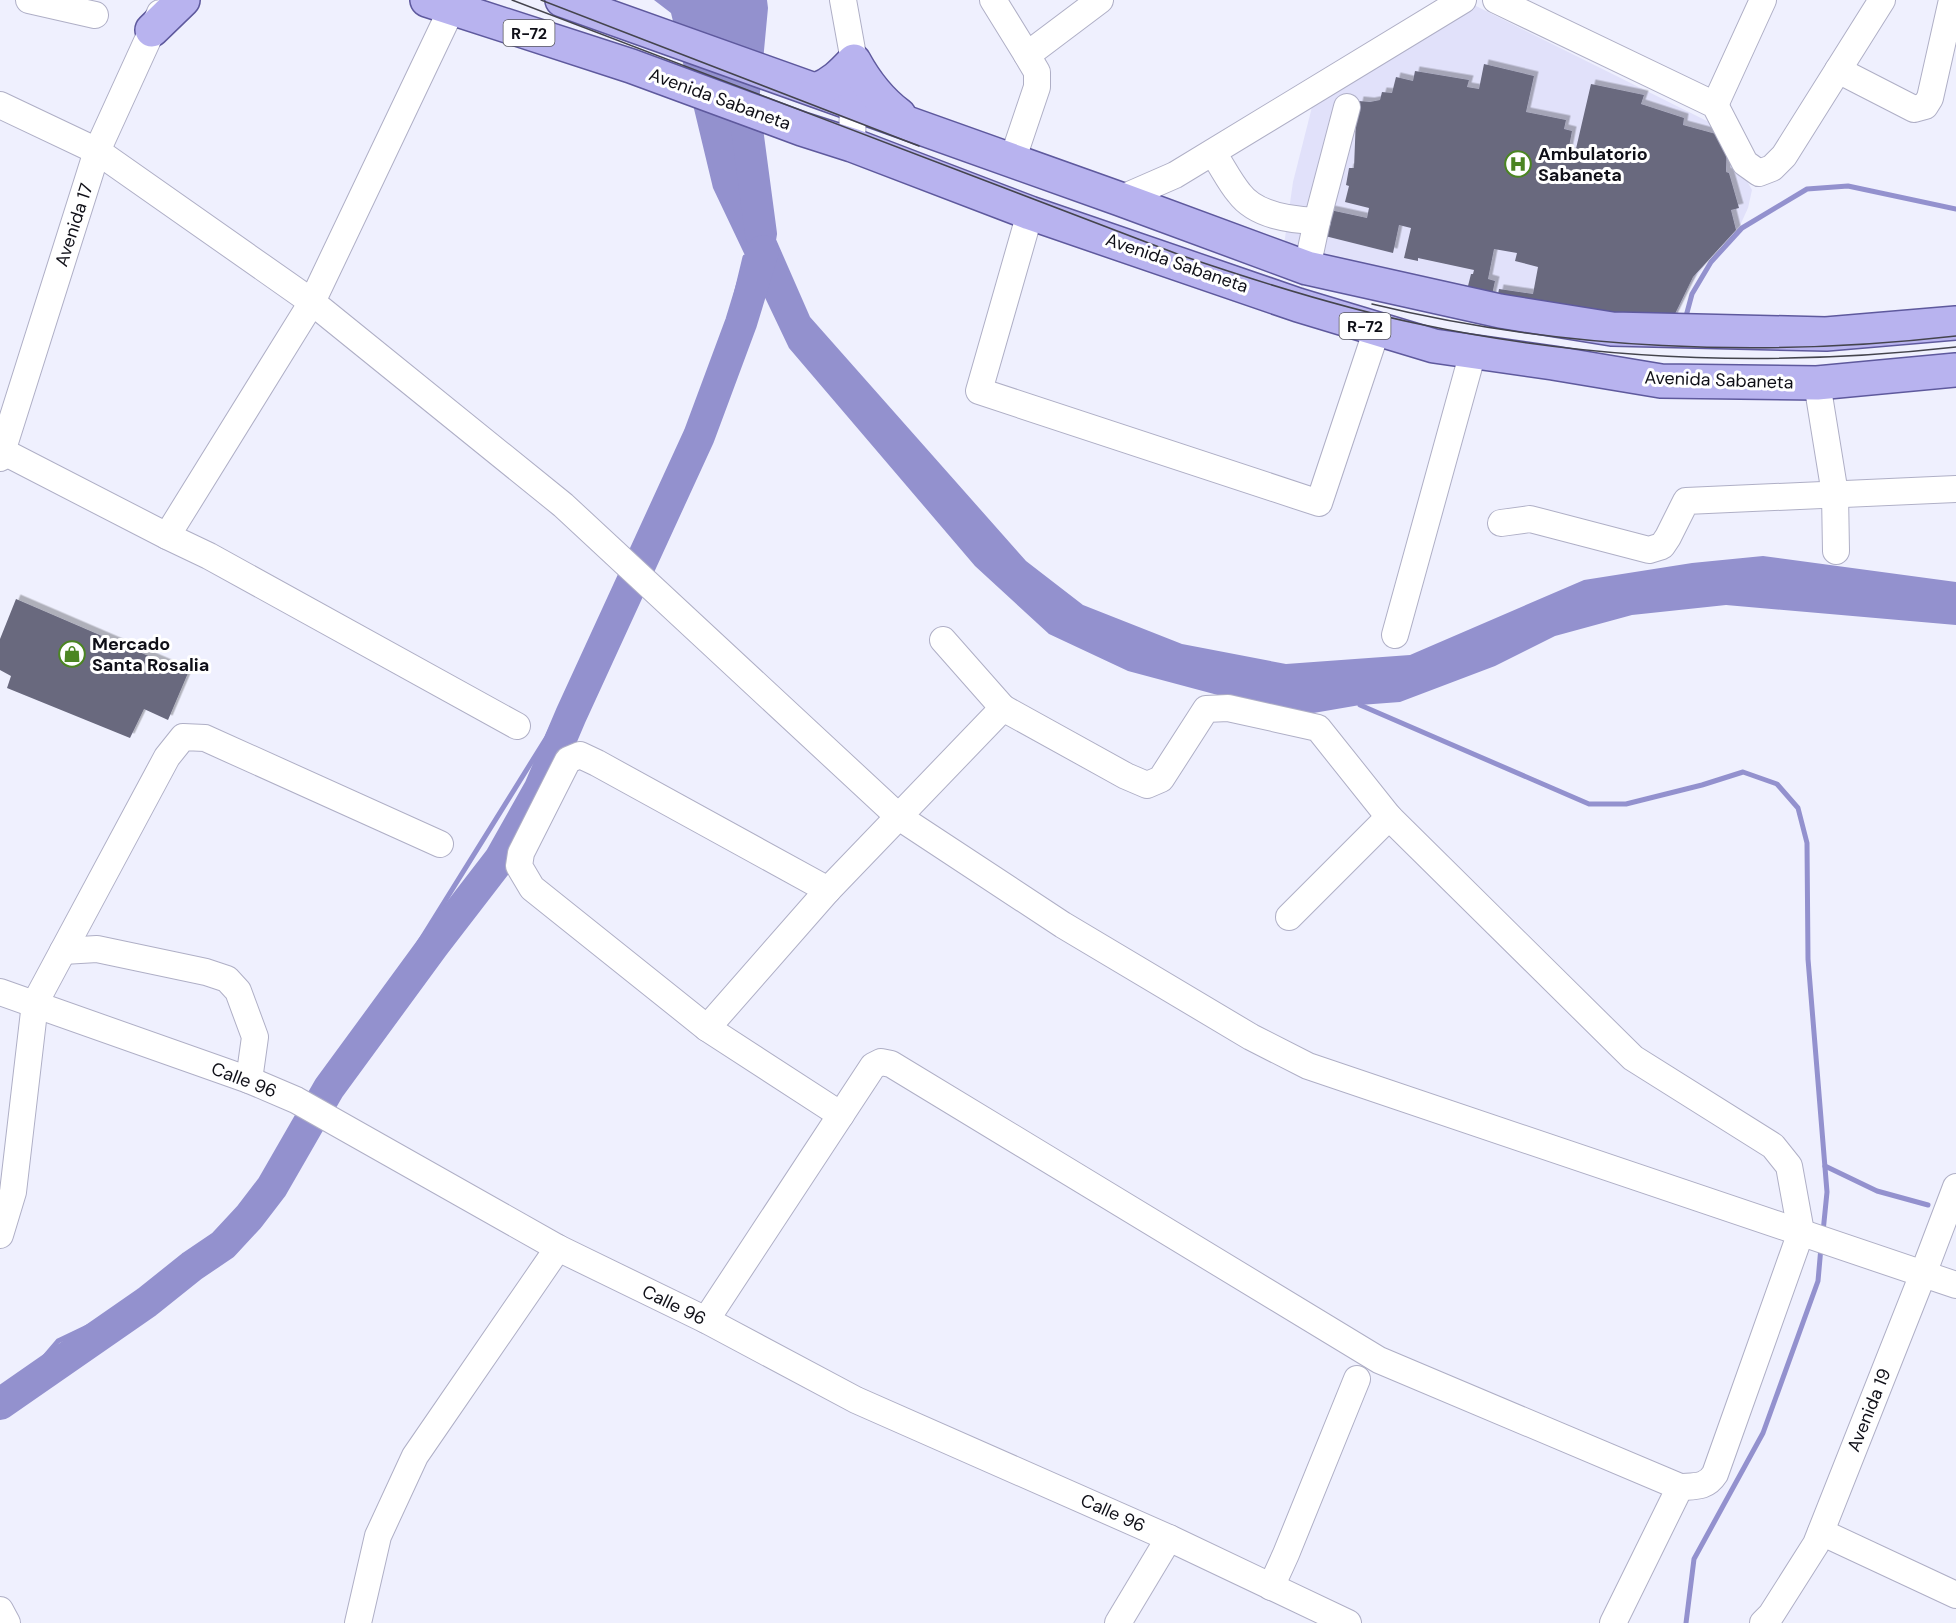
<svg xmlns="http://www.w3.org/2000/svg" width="1956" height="1623" viewBox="0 0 1956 1623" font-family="'DM Sans',sans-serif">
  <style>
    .built { fill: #e1e1fa }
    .water { fill: #9391ce }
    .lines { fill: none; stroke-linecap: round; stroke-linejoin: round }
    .stream { stroke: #9391ce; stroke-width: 5 }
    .river { stroke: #9391ce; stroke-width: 32 }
    .building { fill: #69697e; filter: url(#shadow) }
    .minor-casing { stroke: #afafc6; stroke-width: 28 }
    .major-casing { stroke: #5e599d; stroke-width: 36 }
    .minor { stroke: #fff; stroke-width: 26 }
    .major { stroke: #b8b3ef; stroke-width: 33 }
    .tram { stroke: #44444d; stroke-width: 1.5 }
    .labels { text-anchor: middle; stroke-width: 6; stroke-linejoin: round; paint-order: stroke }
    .shield { fill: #fff; stroke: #57575d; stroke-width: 1.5 }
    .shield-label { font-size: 16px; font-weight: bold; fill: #0f0f17 }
    .street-label { font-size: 18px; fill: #0f0f17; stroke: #fff }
    .poi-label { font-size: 18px; font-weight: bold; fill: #0f0f17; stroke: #fff; text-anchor: start }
  </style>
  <defs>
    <filter id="shadow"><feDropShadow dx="4.5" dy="-4.5" stdDeviation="0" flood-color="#0004"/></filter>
  </defs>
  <rect width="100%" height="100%" fill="#eff0fe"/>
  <path class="built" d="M1474 5 1717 126 1752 190 1748 208 1737 232 1716 250 1690 285 1674 320 1613 319 1283 252 1293 182 1313 103Z"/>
  <path class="water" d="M654 0H767L768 8 756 135 747 173 810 317 1026 561 1083 605 1182 644 1286 664 1410 655 1584 580 1692 563 1763 556 1956 582V625L1726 605 1632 615 1555 636 1495 666 1400 702 1360 705 1296 716 1128 671 1049 634 975 566 789 348 713 188 671 13Z"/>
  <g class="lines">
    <g class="stream">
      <path d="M1685 320 1692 294 1711 262 1742 228 1807 189 1848 186 1956 209"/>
      <path d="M632 560 721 357 745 257"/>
      <path d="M1360 705 1589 804H1626L1702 785 1743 772 1777 784 1798 808 1807 843 1808 959 1827 1192 1823 1232"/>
      <path d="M318 1105 547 737 625 574"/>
      <path d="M1825 1166 1877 1191 1928 1205"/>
      <path d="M0 1409 58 1341 217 1265 311 1116"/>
      <path d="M1686 1623 1694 1559 1763 1433 1818 1281 1821 1247"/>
    </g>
    <g class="river">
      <path d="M745 114 761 234"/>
      <path d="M0 1404 147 1302 192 1266 223 1245 249 1217 272 1187 329 1088 433 946 500 859 540 788 571 715 699 436 741 323 763 251"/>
    </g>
  </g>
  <g class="building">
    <path d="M1484 64 1534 76 1526 112 1566 120 1564 129 1572 131 1568 152 1575 153 1591 84 1644 95 1641 104 1684 118 1683 125 1727 137 1726 172 1729 173 1739 208 1731 210 1736 230 1693 277 1673 318 1496 305 1499 289 1533 294 1538 267 1515 261 1517 253 1494 249 1488 279 1495 281 1490 304 1465 298 1471 274H1473L1474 270 1418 258V261L1404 258 1411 228 1399 225 1393 253 1325 236 1330 210 1367 218 1369 208 1345 202 1349 186 1346 185 1349 168H1354L1356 117 1359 101 1370 102 1380 100 1382 92 1392 93 1396 77 1413 81 1415 71 1469 80 1467 87 1479 89Z"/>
    <path d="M16 599 188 673 168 720 144 709 130 738 7 688 11 676 0 670V639Z"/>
  </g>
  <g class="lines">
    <g class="minor-casing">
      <g id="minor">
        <path d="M29 0 95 15"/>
        <path d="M843 0 854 61 852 145"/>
        <path d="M993 0 1027 55 1100 0"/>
        <path d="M1496 0 1715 105 1745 163 1759 173 1772 168 1784 156 1882 0"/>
        <path d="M1838 70 1914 109 1925 106 1930 98 1952 0"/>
        <path d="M0 105 97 151 312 302 563 505 899 817 1063 925 1251 1037 1308 1066 1956 1285"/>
        <path d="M1715 105 1763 0"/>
        <path d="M1213 153C1222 166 1229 181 1239 193 1256 216 1291 220 1317 221"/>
        <path d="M1012 161 1037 87V72L1027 55"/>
        <path d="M1120 199 1175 175 1463 0"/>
        <path d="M1030 213 979 391 1319 503 1377 329"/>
        <path d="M1307 268 1317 221 1347 107"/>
        <path d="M1817 383 1835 494 1836 551"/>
        <path d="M0 450 167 536 312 302 452 8"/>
        <path d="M0 458 97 151 160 13"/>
        <path d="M1501 523 1530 519 1649 550 1662 546 1668 537 1686 501 1956 489"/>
        <path d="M167 536 209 556 517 726"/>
        <path d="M1395 635 1473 352"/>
        <path d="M943 640 1003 708"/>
        <path d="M828 890 597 763 580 755 568 760 521 853 519 866 532 888 707 1028 841 1115"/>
        <path d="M1289 917 1389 817"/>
        <path d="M63 951 97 949 206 972 227 979 238 991 255 1037 249 1080"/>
        <path d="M0 992 249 1080 296 1100 558 1248 706 1320 856 1400 1169 1538 1348 1623"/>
        <path d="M0 1235 13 1192 35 1003 167 757 183 737 205 738 440 844"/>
        <path d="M706 1320 873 1066 881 1062 891 1064 1379 1360 1680 1487C1695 1486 1706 1488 1715 1474L1801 1232 1789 1166 1773 1146 1633 1058 1389 817 1318 728 1228 708 1206 709 1161 779 1147 785 1126 776 1003 708 828 890 707 1028"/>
        <path d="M1821 1532 1956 1595"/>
        <path d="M1271 1587 1286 1554 1357 1379"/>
        <path d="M0 1610 7 1623"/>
        <path d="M358 1623 378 1536 415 1456 558 1248"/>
        <path d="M1118 1623 1169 1538"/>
        <path d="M1613 1623 1680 1487"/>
        <path d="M1763 1623 1771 1615 1816 1544 1923 1274 1956 1187"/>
      </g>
    </g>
    <g class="major-casing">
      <g id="major">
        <path d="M427 0 631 66 802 129 852 145 1030 213 1298 305 1434 346 1553 363 1661 381 1817 383 1956 370"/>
        <path d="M562 0 1120 199 1307 268 1500 311 1612 329 1826 334 1956 323"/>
        <path d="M152 30 183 0"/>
        <path d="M816 90C832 84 842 74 854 61 866 83 879 100 899 115"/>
      </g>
    </g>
    <use href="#minor" class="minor"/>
    <use href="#major" class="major"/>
    <g class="tram">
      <path d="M512 0 1180 255C1259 282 1338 307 1419 324 1595 361 1778 367 1956 347"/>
      <path d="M541 0 919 146"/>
      <path d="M1372 304C1561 350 1763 358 1956 336"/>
    </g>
  </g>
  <defs>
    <g id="hospital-ring" transform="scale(1.35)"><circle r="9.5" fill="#fff" stroke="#4b8522" stroke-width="1.5"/><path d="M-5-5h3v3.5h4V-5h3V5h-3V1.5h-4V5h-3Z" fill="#4b8522"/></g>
    <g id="shop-ring" transform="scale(1.35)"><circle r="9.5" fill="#fff" stroke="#4b8522" stroke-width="1.5"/><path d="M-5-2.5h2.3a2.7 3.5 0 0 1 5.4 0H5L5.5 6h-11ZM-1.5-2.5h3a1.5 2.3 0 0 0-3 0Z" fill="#4b8522"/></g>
  </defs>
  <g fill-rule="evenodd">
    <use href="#hospital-ring" x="1518" y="164"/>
    <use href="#shop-ring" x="72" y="654"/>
  </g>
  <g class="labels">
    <g class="shield">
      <rect x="503.5" y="20" width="51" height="26" rx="4.5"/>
      <rect x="1339.5" y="313" width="51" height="26" rx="4.5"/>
    </g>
    <g class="shield-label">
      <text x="529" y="39">R-72</text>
      <text x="1365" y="332">R-72</text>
    </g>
    <g class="street-label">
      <text transform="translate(720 99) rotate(20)" y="6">Avenida Sabaneta</text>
      <text transform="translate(74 225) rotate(-72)" y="6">Avenida 17</text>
      <text transform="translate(1177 263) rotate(19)" y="6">Avenida Sabaneta</text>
      <text transform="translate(1719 380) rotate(2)" y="6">Avenida Sabaneta</text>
      <text transform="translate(244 1080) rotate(21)" y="6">Calle 96</text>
      <text transform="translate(674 1305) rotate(26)" y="6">Calle 96</text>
      <text transform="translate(1869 1410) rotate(-68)" y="6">Avenida 19</text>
      <text transform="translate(1113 1513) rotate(24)" y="6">Calle 96</text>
    </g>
    <g class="poi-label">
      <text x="1538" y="160">Ambulatorio<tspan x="1538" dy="21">Sabaneta</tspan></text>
      <text x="92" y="650">Mercado<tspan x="92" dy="21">Santa Rosalia</tspan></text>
    </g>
  </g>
</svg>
